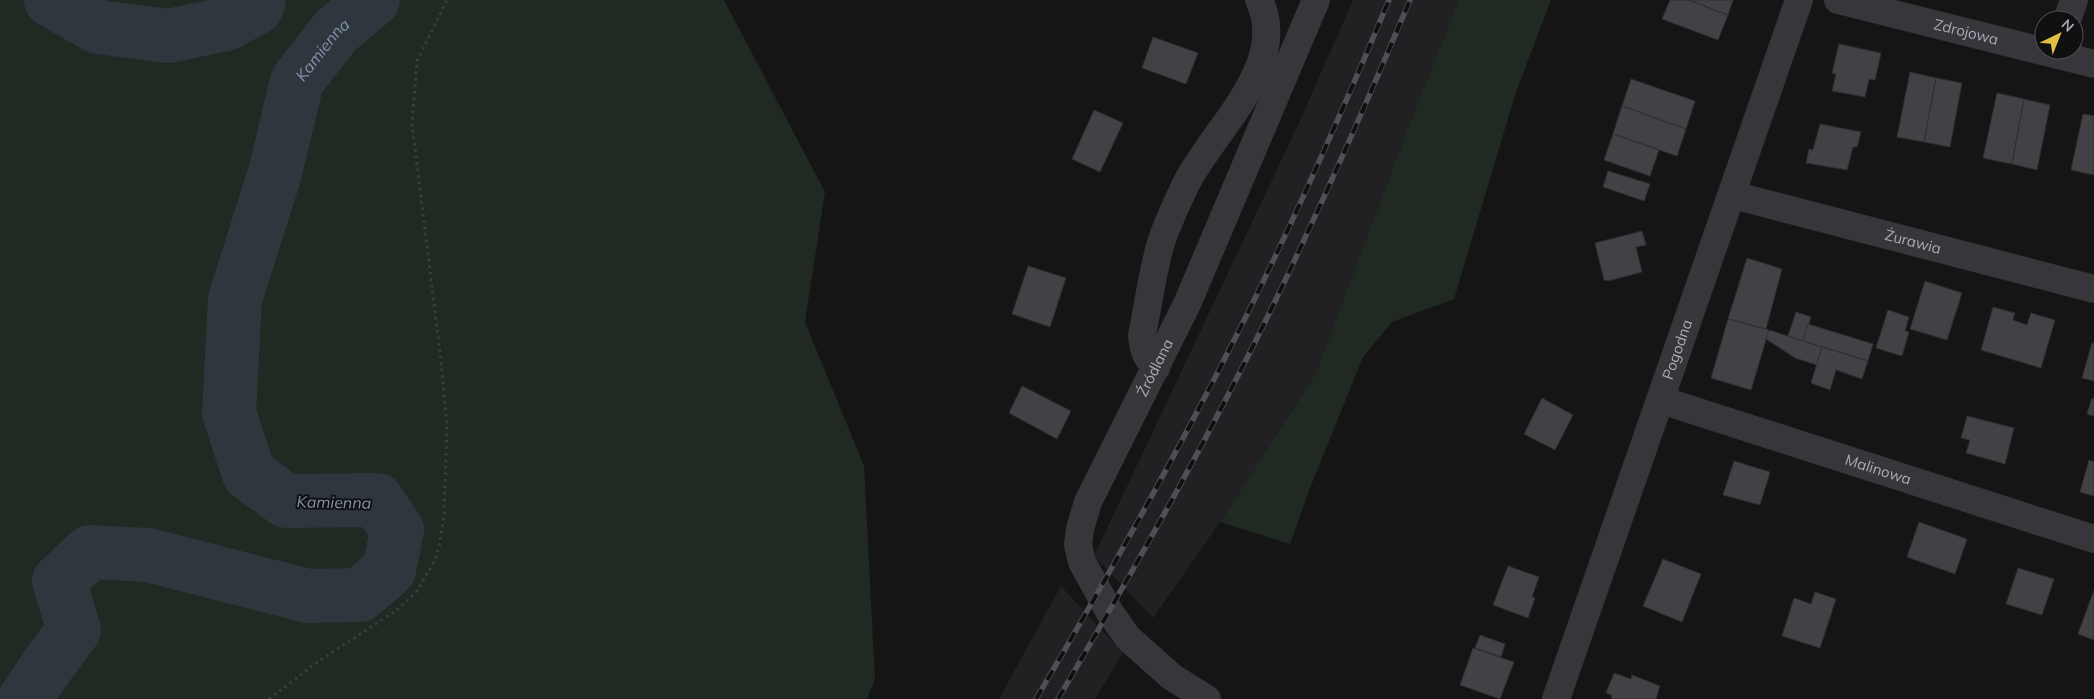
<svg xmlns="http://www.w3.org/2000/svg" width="2094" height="699" viewBox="0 0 2094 699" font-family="Mulish,sans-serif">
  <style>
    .built { fill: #212123 }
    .green { fill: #212923 }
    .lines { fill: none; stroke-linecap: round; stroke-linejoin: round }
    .river { stroke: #2f363e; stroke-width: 54 }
    .building { fill: #424246; stroke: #2f2f32 }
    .path { stroke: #3c3d42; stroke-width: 3; stroke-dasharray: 2.5 4; stroke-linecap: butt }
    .minor { stroke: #36363b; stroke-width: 28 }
    .rail-casing { stroke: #4f5056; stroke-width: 5.5 }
    .rail { stroke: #101011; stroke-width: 4; stroke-dasharray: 11; stroke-linecap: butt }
    .labels { text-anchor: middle; stroke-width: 4; stroke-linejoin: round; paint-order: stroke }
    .street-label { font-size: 15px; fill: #a8aab5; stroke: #101011 }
    .water-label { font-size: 16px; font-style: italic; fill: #8293ad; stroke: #101011 }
  </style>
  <rect width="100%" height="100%" fill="#151516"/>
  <g class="built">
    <path d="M1353 0H1459L1412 117 1315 375 1220 522 1153 618 1094 556 1298 125Z"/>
    <path d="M1061 586 1123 653 1095 699H999Z"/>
  </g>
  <g class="green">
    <path d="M0 0H724L825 192 805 322 864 466 875 679 867 699H0Z"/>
    <path d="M1459 0H1551L1516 92 1454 299 1392 322 1363 357 1308 493 1290 544 1220 522 1315 375 1412 117Z"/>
  </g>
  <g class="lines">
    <g class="river">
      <path d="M51 0 98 27 168 36 226 24 256 8 259 0"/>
      <path id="s1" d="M25 699 47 666 74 630 59 581 90 552 148 555 308 596 360 595 389 570 397 530 377 500 286 501 249 474 229 413 235 299 275 173 297 81 336 31 373 0"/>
    </g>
  </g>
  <g class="building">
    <path d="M1670 0H1689L1728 15 1718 40 1662 19Z"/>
    <path d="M1689 0H1733L1728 15Z"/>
    <path d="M1153 37 1198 53 1186 84 1142 68Z"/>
    <path d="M1839 44 1881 53 1875 80 1869 79 1865 97 1832 91 1836 74 1832 73Z"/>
    <path d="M1910 72 1936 78 1924 142 1897 137Z"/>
    <path d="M1936 78 1962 83 1950 147 1924 142Z"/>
    <path d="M1631 79 1695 101 1686 129 1622 106Z"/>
    <path d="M1997 93 2024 99 2012 164 1983 158Z"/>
    <path d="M2024 99 2050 105 2037 170 2012 164Z"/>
    <path d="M1622 106 1686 129 1677 156 1613 134Z"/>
    <path d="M1094 110 1123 123 1100 172 1072 159Z"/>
    <path d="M2083 114 2094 116V175L2071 170Z"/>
    <path d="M1820 124 1861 132 1857 147H1853L1847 170 1806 163 1809 149 1813 150Z"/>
    <path d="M1613 134 1659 150 1650 176 1604 160Z"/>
    <path d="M1608 171 1650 184 1644 201 1603 187Z"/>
    <path d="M1642 231 1646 245 1636 247 1642 272 1608 281 1604 280 1595 243Z"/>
    <path d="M1747 258 1782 269 1766 329 1728 319Z"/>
    <path d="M1028 266 1066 278 1050 327 1012 314Z"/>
    <path d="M1925 281 1962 293 1947 340 1910 329Z"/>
    <path d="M1993 307 2015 313 2013 320 2027 325 2031 313 2055 320 2041 368 1981 350Z"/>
    <path d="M1888 310 1909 317 1905 331 1909 332 1902 356 1876 348Z"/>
    <path d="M1796 312 1811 317 1803 341 1788 336Z"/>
    <path d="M1728 319 1769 330 1751 390 1711 378Z"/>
    <path d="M1808 324 1873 344 1868 361 1803 341Z"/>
    <path d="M1769 330 1822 347 1817 365 1795 358 1766 339Z"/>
    <path d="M2092 343H2094V381L2082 378Z"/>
    <path d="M1822 347 1868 361 1862 379 1836 370 1830 390 1811 383Z"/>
    <path d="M1022 386 1071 411 1057 439 1009 413Z"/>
    <path d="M1542 398 1573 415 1555 450 1524 434Z"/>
    <path d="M2092 398 2094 399V416L2087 414Z"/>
    <path d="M1967 416 2014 428 2005 464 1966 453 1970 440 1961 438Z"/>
    <path d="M2089 460 2094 462V496L2080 492Z"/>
    <path d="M1734 461 1770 472 1760 505 1723 495Z"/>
    <path d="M1919 522 1967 539 1955 574 1907 557Z"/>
    <path d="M1663 559 1701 574 1682 622 1643 606Z"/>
    <path d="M1508 566 1539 577 1532 597 1535 598 1528 618 1493 605Z"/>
    <path d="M2018 568 2054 579 2042 615 2006 604Z"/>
    <path d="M2094 590V640L2078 634Z"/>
    <path d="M1815 592 1836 599 1820 648 1782 636 1794 598 1811 604Z"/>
    <path d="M1480 635 1505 644 1501 657 1475 648Z"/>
    <path d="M1473 648 1514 662 1500 699 1460 685Z"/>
    <path d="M1614 673 1631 679 1632 675 1660 686 1656 699H1611L1612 695 1606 693Z"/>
  </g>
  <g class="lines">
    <path class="path" d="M269 699 319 661 397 610 417 591 435 560 439 547 444 516 447 425 440 353 412 124 417 61 447 0"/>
    <g class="minor">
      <path id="s2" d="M1838 0 2094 64"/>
      <path d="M2067 20 2074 0"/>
      <path id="s3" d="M1733 195 2094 289"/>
      <path d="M1156 368C1146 357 1143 350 1142 335 1148 306 1152 275 1160 246 1166 226 1176 205 1185 186 1211 131 1291 66 1259 0"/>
      <path id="s4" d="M1661 400 2094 539"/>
      <path id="s5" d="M1207 699 1172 677 1128 638 1109 611 1082 562 1078 545 1080 529 1088 502 1187 304 1316 0"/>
      <path id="s6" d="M1556 699 1799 0"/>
    </g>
    <g class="rail-casing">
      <g id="rail">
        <path d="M1036 699C1116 563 1193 426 1262 284 1307 191 1349 96 1389 0"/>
        <path d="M1058 699C1136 566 1213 431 1280 291 1326 195 1369 98 1410 0"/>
      </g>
    </g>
    <use href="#rail" class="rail"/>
  </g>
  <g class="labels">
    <g class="street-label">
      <text dy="5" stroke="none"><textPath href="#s2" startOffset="132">Zdrojowa</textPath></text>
      <text dy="5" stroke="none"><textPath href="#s3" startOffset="186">Żurawia</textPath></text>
      <text dy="5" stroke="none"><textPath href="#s6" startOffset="370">Pogodna</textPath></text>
      <text dy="5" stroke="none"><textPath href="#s5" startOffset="401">Źródlana</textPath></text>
      <text dy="5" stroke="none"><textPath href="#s4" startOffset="228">Malinowa</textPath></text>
    </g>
    <g class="water-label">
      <text dy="6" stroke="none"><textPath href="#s1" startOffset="1151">Kamienna</textPath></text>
      <text transform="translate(334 502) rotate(1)" y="6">Kamienna</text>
    </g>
  </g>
  <g transform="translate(2059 35) rotate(43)"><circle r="24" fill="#101011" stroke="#4d4e53"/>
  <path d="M0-4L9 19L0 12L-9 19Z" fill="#e1c042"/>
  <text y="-8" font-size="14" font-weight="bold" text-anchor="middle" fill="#a8aab5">N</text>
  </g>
</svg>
